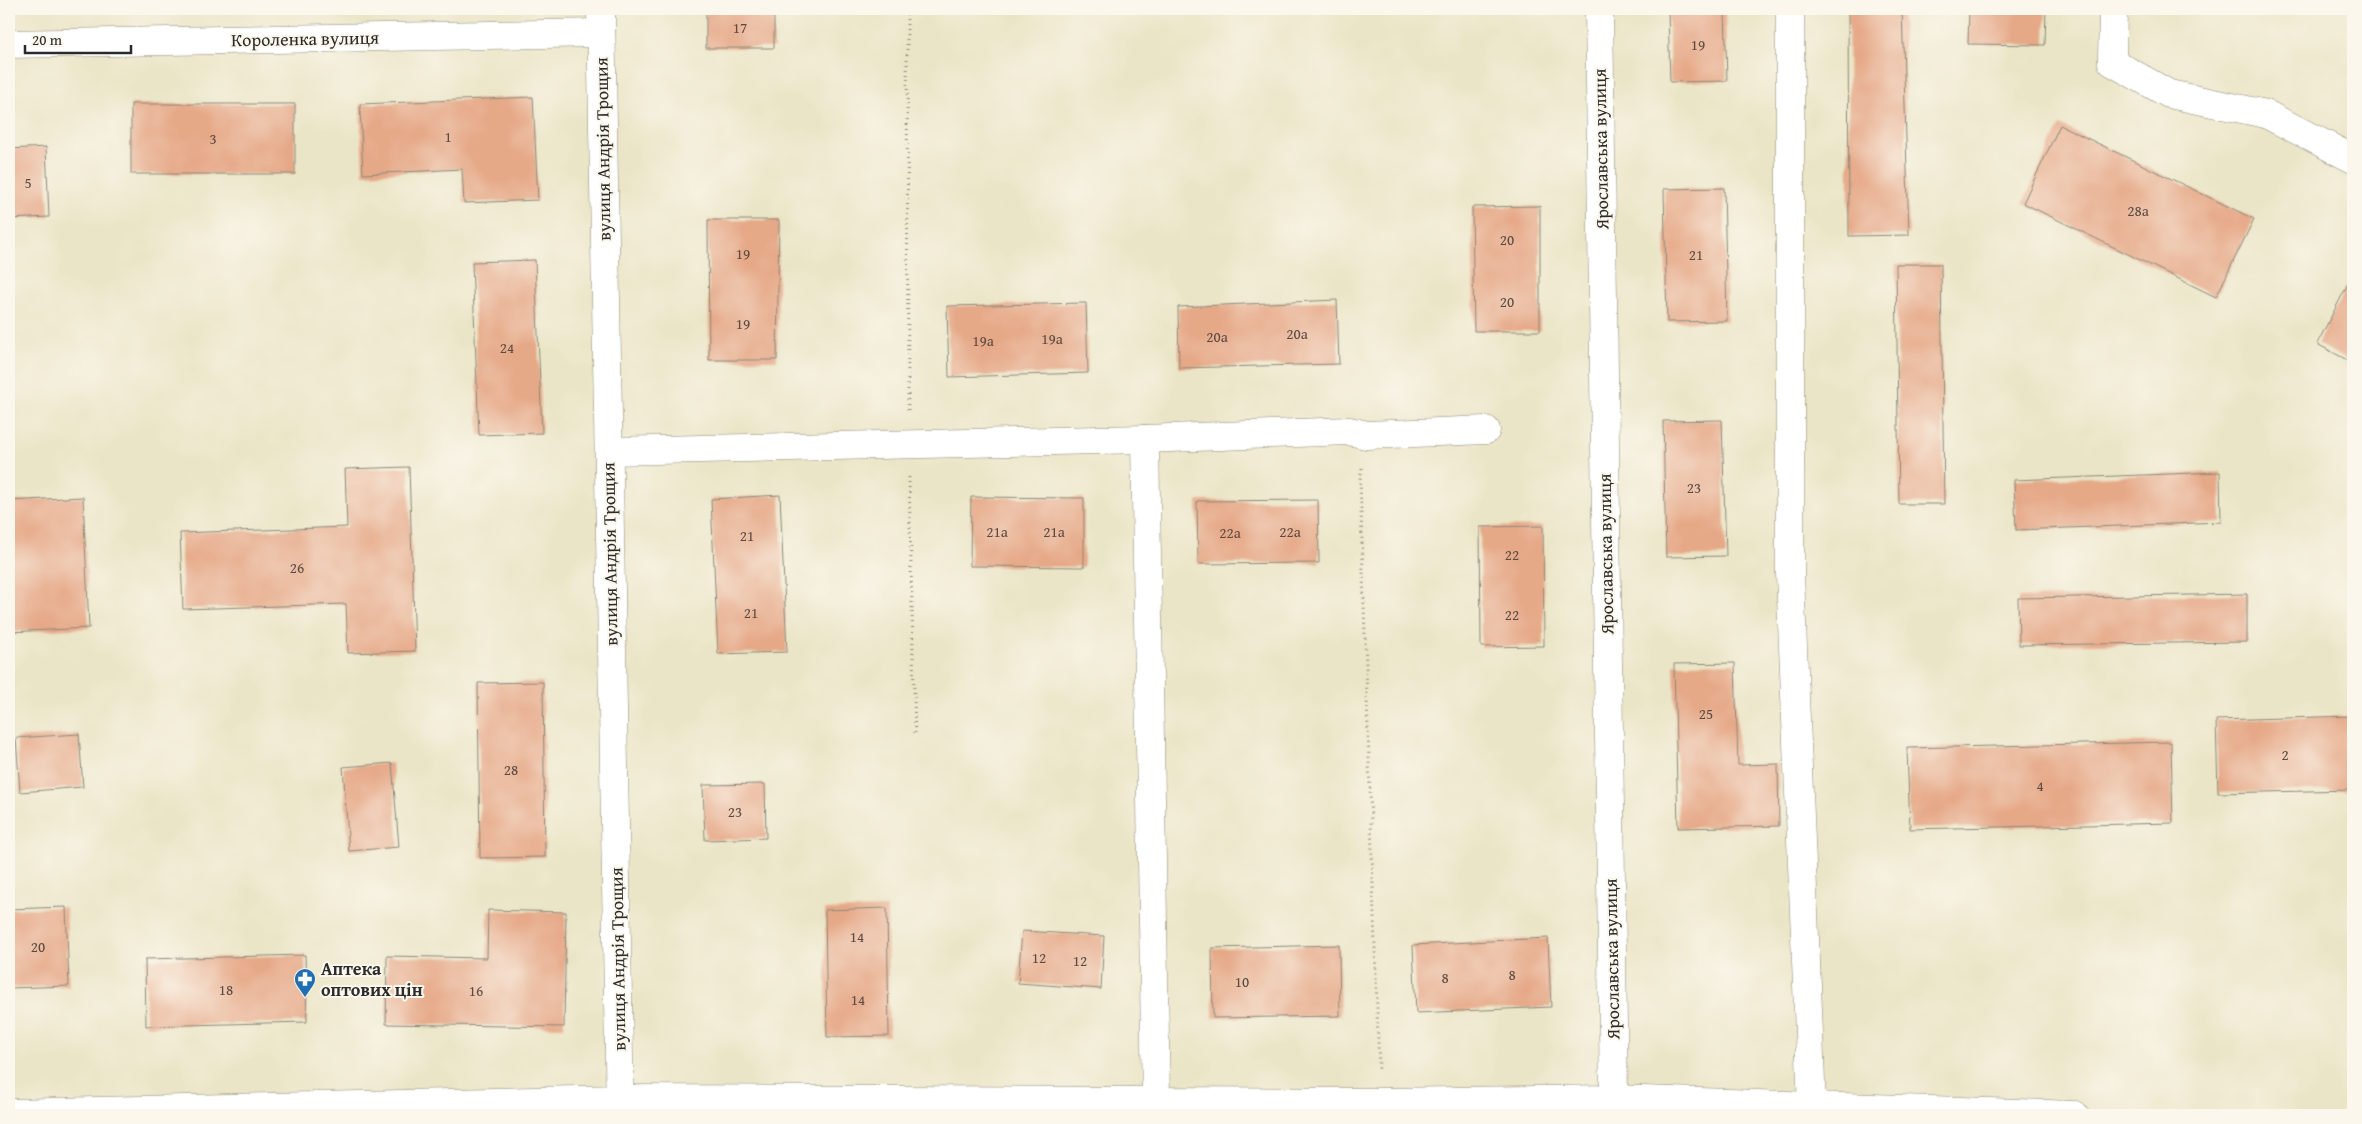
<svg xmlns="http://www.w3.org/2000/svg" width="2362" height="1124" viewBox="0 0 2362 1124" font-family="'Gentium Book Plus',serif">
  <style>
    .built { fill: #f7d1c7 }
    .building { fill: #e6a988 }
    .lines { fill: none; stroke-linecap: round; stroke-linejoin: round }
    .minor-casing { stroke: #8b8879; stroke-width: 29 }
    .path { stroke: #8b8879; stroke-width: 3; stroke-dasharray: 1 4; stroke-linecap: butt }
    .minor { stroke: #fff; stroke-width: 28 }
    .labels { text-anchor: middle; stroke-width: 4; stroke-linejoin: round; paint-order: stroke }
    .number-label { font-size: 15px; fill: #5a4a42 }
    .street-label { font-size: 18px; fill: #2b2b2b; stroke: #fbf7ec }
    .poi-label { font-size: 18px; font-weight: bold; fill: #2b2b2b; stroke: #fbf7ec; text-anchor: start }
  </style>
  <rect width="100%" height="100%" fill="#fbf7ec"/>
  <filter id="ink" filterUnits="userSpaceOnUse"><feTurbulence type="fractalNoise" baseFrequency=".02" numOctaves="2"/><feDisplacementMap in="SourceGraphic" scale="10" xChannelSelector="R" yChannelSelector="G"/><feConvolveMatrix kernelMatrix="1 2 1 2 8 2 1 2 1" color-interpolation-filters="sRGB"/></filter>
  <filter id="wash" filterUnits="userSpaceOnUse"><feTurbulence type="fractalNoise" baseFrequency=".0096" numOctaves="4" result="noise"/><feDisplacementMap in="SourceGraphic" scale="20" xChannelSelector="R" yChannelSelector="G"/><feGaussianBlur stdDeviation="1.12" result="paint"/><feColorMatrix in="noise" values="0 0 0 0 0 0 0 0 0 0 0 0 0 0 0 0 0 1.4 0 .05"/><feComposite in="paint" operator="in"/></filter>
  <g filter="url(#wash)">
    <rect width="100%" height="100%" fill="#ebe5c7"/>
    <path class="built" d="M741 1110 1551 1114 1587 1115H456Z"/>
    <g id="blocks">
      <g class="building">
        <rect x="706" y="9" width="68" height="39"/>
        <path d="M1668 9H1725L1727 81 1670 82Z"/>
        <path d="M1848 9H1902L1909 235 1849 236Z"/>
        <path d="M1969 9H2046L2045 45 1968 44Z"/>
        <path d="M533 97 538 200 464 203 462 169 363 174 360 104Z"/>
        <rect x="131" y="104" width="164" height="70"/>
        <path d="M2060 125 2254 219 2216 297 2023 203Z"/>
        <path d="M46 147 49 217 9 219V149Z"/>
        <path d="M1724 188 1727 321 1667 322 1664 189Z"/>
        <path d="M1540 206V331H1474L1472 207Z"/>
        <path d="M708 220H779L777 360H709Z"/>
        <path d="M535 260 542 433 479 435 472 262Z"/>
        <path d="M1896 264H1941L1944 504H1899Z"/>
        <path d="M2353 274V363L2317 344Z"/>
        <path d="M1337 300 1339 364 1179 368 1178 307Z"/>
        <path d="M1086 303 1088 373 949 377 947 306Z"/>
        <path d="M1722 420 1726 556 1666 557 1663 421Z"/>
        <path d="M409 467 415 651 348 653 346 604 183 609 180 533 347 527 345 469Z"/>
        <path d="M2220 472 2221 522 2016 530 2014 480Z"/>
        <path d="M780 495 787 652 718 654 711 499Z"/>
        <path d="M83 497 89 628 9 632V501Z"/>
        <path d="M971 497 1084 498V567L970 566Z"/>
        <path d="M1318 500 1319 563 1198 564 1197 501Z"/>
        <path d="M1543 526 1544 646 1481 647 1480 527Z"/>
        <path d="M2247 594V642L2019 645 2018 598Z"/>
        <path d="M1735 663 1738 765 1778 764 1779 826 1678 828 1674 664Z"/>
        <path d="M543 682 545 857 480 858 478 683Z"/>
        <path d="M2353 716V790L2218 793 2216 720Z"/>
        <path d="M79 734 83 787 20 792 16 738Z"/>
        <path d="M2171 742 2173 823 1910 829 1907 748Z"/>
        <path d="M392 763 399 847 349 851 343 767Z"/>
        <path d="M765 784 766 838 705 840 703 785Z"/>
        <path d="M66 907 69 986 9 988V909Z"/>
        <path d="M887 908 889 1036 827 1037 825 910Z"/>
        <path d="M488 910 566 912 564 1027 386 1024 387 956 487 958Z"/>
        <path d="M1022 931 1104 936 1101 989 1018 983Z"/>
        <path d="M1548 938 1551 1007 1416 1013 1413 945Z"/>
        <path d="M1339 945 1340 1016 1213 1018 1212 948Z"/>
        <path d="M305 955 307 1022 146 1026 145 959Z"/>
      </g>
    </g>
  </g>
  <g filter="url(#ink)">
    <use href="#blocks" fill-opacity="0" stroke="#8b8879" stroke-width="1"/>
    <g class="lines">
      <g class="minor-casing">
        <g id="minor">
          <path d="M601 9 620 1115"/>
          <path d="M1599 9 1614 1099"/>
          <path d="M1790 9V574L1812 1106"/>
          <path d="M2113 9 2112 62 2169 94 2266 114 2353 159"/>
          <path d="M9 44 601 33"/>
          <path d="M1145 439 1156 1101"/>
          <path d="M609 451 1145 439 1349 431 1367 435 1486 430"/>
          <path d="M9 1113 620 1099 1380 1102 1614 1099 2075 1115"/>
        </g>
      </g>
      <g class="path">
        <path d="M907 9 908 413"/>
        <path d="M1362 468 1360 479 1379 1071"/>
        <path d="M909 477 915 737"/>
      </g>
      <use href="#minor" class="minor"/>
    </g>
  </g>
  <defs>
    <g id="pharmacy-pin" transform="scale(1.125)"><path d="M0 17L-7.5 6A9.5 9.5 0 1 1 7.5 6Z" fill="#1f6fb2" stroke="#fbf7ec"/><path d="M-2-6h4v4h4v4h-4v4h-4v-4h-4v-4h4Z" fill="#fff"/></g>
  </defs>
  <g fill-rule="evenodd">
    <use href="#pharmacy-pin" x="305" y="979"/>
  </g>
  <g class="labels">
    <g class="number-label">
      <text x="740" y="33">17</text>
      <text x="1698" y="50">19</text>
      <text x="448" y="142">1</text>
      <text x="213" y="144">3</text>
      <text x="28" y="188">5</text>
      <text x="2138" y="216">28а</text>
      <text x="1507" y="245">20</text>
      <text x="743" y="259">19</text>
      <text x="1696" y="260">21</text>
      <text x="1507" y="307">20</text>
      <text x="743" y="329">19</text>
      <text x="1297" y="339">20а</text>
      <text x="1217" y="342">20а</text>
      <text x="1052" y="344">19а</text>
      <text x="983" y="346">19а</text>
      <text x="507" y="353">24</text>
      <text x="1694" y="493">23</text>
      <text x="997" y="537">21а</text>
      <text x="1054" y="537">21а</text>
      <text x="1290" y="537">22а</text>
      <text x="1230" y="538">22а</text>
      <text x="747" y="541">21</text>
      <text x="1512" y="560">22</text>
      <text x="297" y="573">26</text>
      <text x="751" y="618">21</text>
      <text x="1512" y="620">22</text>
      <text x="1706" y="719">25</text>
      <text x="2285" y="760">2</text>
      <text x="511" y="775">28</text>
      <text x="2040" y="791">4</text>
      <text x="735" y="817">23</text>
      <text x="857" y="942">14</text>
      <text x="38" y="952">20</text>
      <text x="1039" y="963">12</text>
      <text x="1080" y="966">12</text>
      <text x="1512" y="980">8</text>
      <text x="1445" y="983">8</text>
      <text x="1242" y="987">10</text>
      <text x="226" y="995">18</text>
      <text x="476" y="996">16</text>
      <text x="858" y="1005">14</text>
    </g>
    <g class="street-label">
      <text transform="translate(305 39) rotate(-1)" y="6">Короленка вулиця</text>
      <text transform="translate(603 149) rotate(-91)" y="6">вулиця Андрія Трощия</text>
      <text transform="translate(1601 149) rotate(-91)" y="6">Ярославська вулиця</text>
      <text transform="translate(610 554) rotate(-91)" y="6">вулиця Андрія Трощия</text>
      <text transform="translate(1606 554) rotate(-91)" y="6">Ярославська вулиця</text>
      <text transform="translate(618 959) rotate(-91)" y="6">вулиця Андрія Трощия</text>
      <text transform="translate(1612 959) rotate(-91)" y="6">Ярославська вулиця</text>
    </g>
    <g class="poi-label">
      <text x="321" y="975">Аптека<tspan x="321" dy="21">оптових цін</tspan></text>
    </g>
  </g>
  <rect width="2362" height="1124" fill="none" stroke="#fbf7ec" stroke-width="30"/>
  <path d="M25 45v8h106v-8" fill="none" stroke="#2b2b2b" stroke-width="2.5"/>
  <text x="32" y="45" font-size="15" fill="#2b2b2b" stroke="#fbf7ec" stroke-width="4" paint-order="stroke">20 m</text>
</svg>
